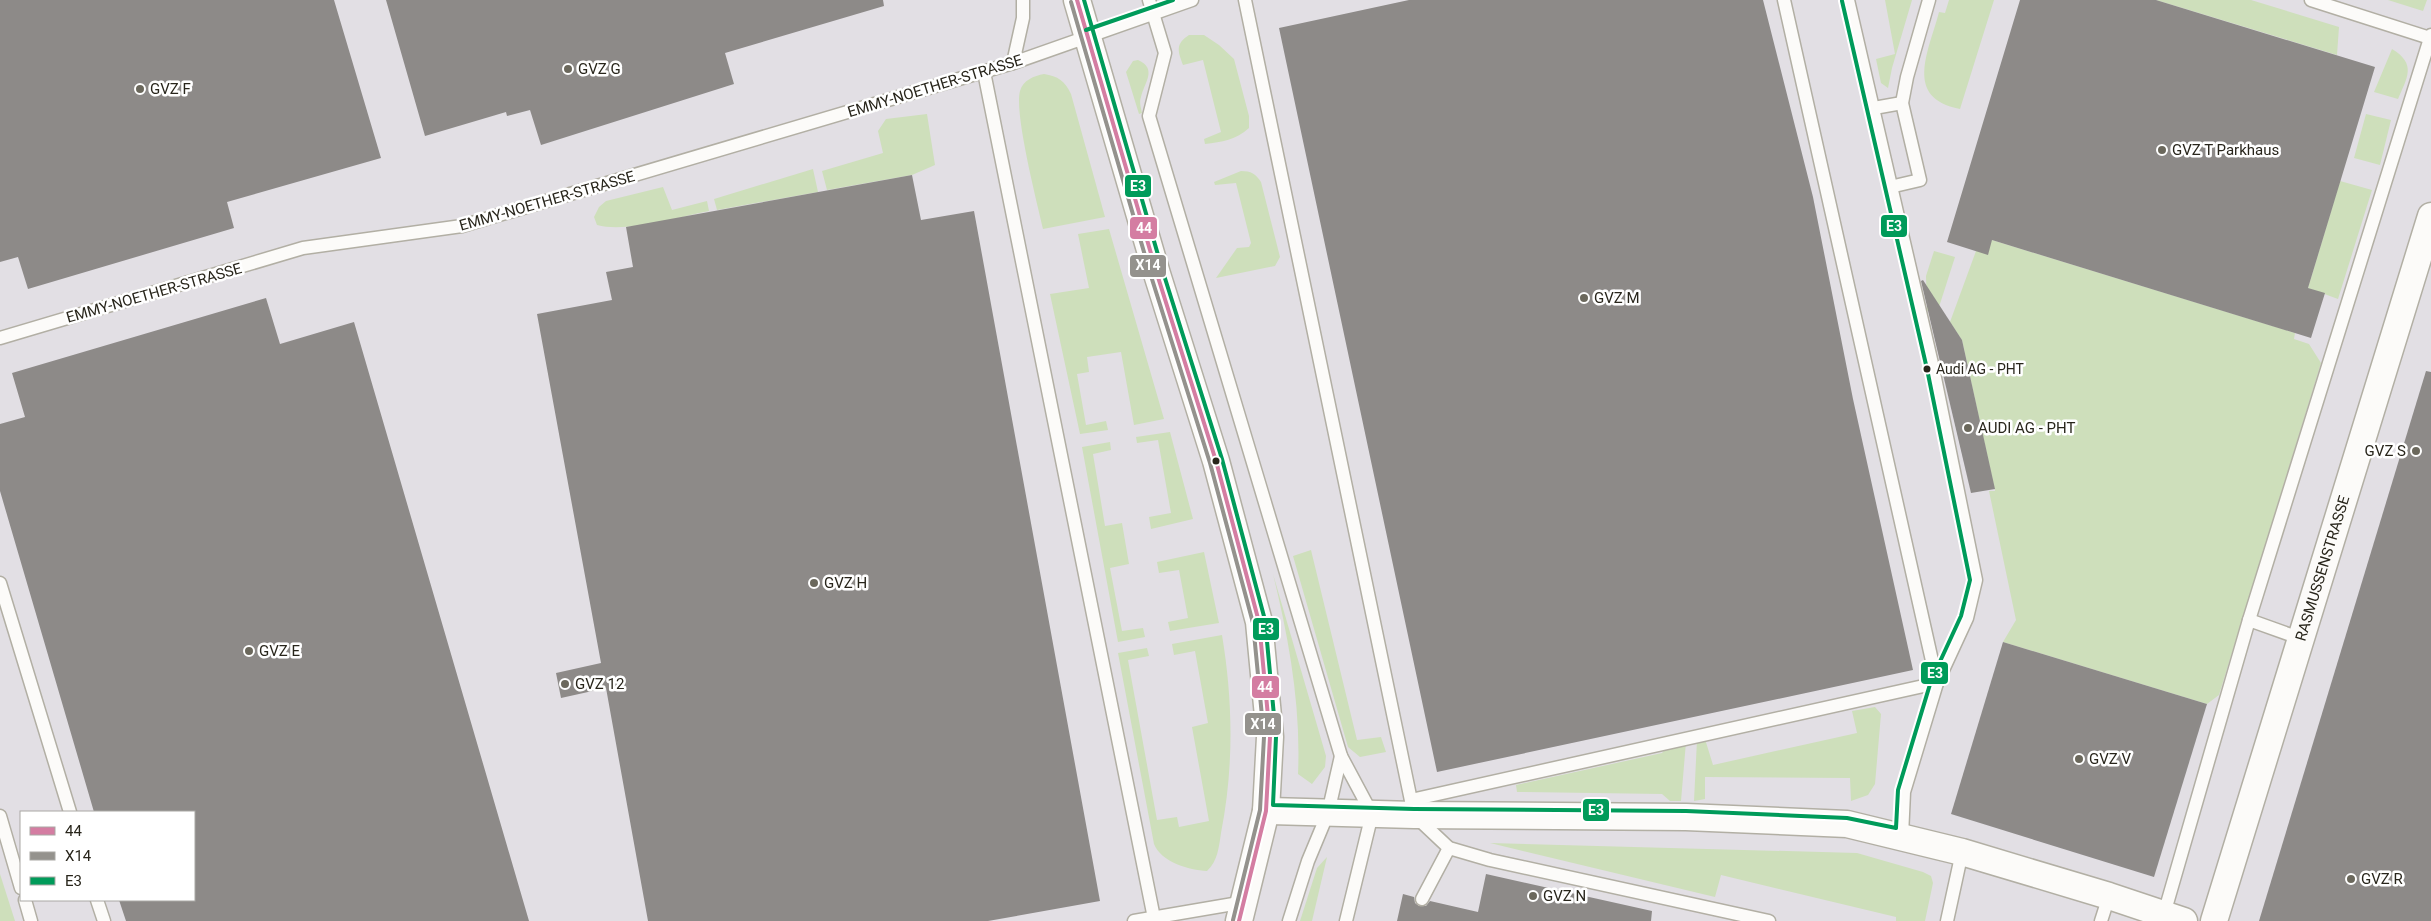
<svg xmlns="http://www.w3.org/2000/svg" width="2431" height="921" viewBox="0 0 2431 921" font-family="Roboto,sans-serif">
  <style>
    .industrial { fill: #e2dfe4; fill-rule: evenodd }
    .green { fill: #cedfbb }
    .building { fill: #8d8a88 }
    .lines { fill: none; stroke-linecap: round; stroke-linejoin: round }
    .service-casing { stroke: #b2afa4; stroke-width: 15 }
    .minor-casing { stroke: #b2afa4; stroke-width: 29 }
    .service { stroke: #fcfbf9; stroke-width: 12 }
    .minor { stroke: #fcfbf9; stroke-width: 26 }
    .bus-1-casing { stroke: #fff; stroke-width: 8 }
    .bus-2-casing { stroke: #fff; stroke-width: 8 }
    .bus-3-casing { stroke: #fff; stroke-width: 8 }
    .bus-1 { stroke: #d47da2; stroke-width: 4 }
    .bus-2 { stroke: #94928d; stroke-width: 4 }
    .bus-3 { stroke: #009b5a; stroke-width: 4 }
    .poi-dot { fill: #6b685c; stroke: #fff; stroke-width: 2 }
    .bus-dot { fill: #28251b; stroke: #fff; stroke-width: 2 }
    .labels { text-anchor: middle; stroke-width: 5; stroke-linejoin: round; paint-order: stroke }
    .bus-label { font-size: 14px; fill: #28251b; stroke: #fff; text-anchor: start }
    .poi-label { font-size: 15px; fill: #28251b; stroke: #fff; text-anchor: start }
    .street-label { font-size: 15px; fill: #28251b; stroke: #fff }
    .line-badge { stroke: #fff; stroke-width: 2 }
    .badge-label { font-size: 14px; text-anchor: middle; font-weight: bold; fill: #fff }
  </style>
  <rect width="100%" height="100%" fill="#e8e4d5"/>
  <path class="industrial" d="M0 0H2431V921H0ZM21 812H194V900H21Z"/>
  <g class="green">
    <path d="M1885 0H1912L1892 68 1888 88 1881 83 1876 59 1895 54Z"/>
    <path d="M1949 0H1994L1960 109C1903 98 1929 51 1939 12L1945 13Z"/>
    <path d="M2156 0H2251L2339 27 2337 55Z"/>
    <path d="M2388 0H2427L2423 11Z"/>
    <path d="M1189 35H1204L1219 45 1234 59 1249 116V128C1236 140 1222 142 1205 144L1204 139 1221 132 1203 60 1183 65C1178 51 1175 44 1189 35Z"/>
    <path d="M2392 49C2417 64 2407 78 2398 99L2374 92Z"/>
    <path d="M1138 60C1158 69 1144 83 1141 97 1139 102 1141 108 1142 113L1139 114 1126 72 1133 61Z"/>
    <path d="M1044 74C1058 76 1065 81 1071 94L1105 217 1043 229C1037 202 1014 113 1020 91 1023 80 1034 76 1044 74Z"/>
    <path d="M927 114 935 165 912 175 827 190 822 171 883 153 878 131 886 119Z"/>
    <path d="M2366 114 2391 120 2380 165 2354 158Z"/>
    <path d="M813 169 818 192 717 210 714 199Z"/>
    <path d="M1241 171C1251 171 1256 174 1261 182L1280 257 1275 266 1216 278 1237 248 1249 247 1251 243 1236 183 1215 185 1214 182Z"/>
    <path d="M2340 181 2372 190 2338 299 2308 288Z"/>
    <path d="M663 187 672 210 707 201 709 211C679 217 626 233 597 225L594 217 599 207 606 201Z"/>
    <path d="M1109 229 1164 419 1134 425 1121 352 1087 357 1089 372 1077 374 1086 425 1106 421 1108 430 1080 434 1050 294 1089 288 1078 234Z"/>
    <path d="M1992 240 2295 333 2294 339 2309 344 2321 363 2219 695 2207 704 2003 642 2016 620 1989 491H1995L1962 340 1950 322 1976 251Z"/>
    <path d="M1934 251 1955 257 1939 307 1927 311 1926 276Z"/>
    <path d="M1170 432 1193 519 1151 529 1149 517 1171 513 1158 440 1137 443 1136 437Z"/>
    <path d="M1110 442 1111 450 1093 454 1105 526 1122 523 1129 564 1110 568 1122 631 1143 628 1145 637 1118 642 1082 447Z"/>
    <path d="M1311 550 1357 740 1381 737 1386 752 1360 757 1348 747 1293 556Z"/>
    <path d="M1204 552 1219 623 1170 631 1168 622 1188 618 1179 570 1159 573 1157 562Z"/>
    <path d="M1273 574 1326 756 1325 767 1312 784 1298 774C1301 706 1289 639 1273 574Z"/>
    <path d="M1222 635C1233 701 1234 767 1221 833 1219 846 1218 861 1207 871 1189 870 1161 862 1154 844L1118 653 1147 648 1149 656 1128 660 1157 820 1177 817 1179 827 1209 821 1192 727 1208 723 1195 651 1174 655 1172 644Z"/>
    <path d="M1875 707 1881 714 1875 784 1868 795 1851 801 1850 778 1705 777V799L1694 801 1697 740 1705 739 1713 765 1857 733 1852 711Z"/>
    <path d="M1686 742 1681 801H1670L1662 794 1517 792 1516 785 1662 753 1667 747Z"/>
    <path d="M1490 843 1857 853 1923 872 1931 876 1933 883 1925 921H1896V917L1721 875 1715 897Z"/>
    <path d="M1327 857 1312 921H1300L1317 868Z"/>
    <path d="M0 874 15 921H0Z"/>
  </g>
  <g class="building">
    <path d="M0 0H334L381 158 227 202 234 228 28 289 18 257 0 262Z"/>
    <path d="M386 0H883L884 6 725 53 734 84 541 145 530 110 507 116 506 112 425 136Z"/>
    <path d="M1409 0H1763L1813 197 1853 399 1913 670 1437 772 1279 28Z"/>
    <path d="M2020 0H2156L2375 67 2308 288 2325 293 2311 338 1992 240 1988 255 1947 242Z"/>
    <path d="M912 175 921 220 974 211 1100 901 988 921H648L606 688 561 698 556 673 601 663 537 314 612 300 606 272 633 267 626 227Z"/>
    <path d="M1923 280 1962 340 1995 489 1971 493 1921 281Z"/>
    <path d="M266 298 280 344 354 322 529 921H126L119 900H194V812H94L0 491V424L25 417 12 373Z"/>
    <path d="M2426 371 2431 372V921H2259Z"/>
    <path d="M2003 642 2207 704 2154 877 1951 814Z"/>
    <path d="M1486 874 1652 911 1651 921H1397L1403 894 1414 897 1415 903 1419 906H1426L1430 901 1478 912Z"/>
  </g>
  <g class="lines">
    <g class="service-casing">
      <g id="service">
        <path d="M1149 0 1165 53 1149 116 1341 756 1372 814 1346 921"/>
        <path d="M1245 0 1414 815 1449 848 1490 860 1769 921"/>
        <path d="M1784 0 1937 683"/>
        <path d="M1848 0 1933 368 1976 580 1967 618 1937 683 1904 792 1902 836"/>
        <path d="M2311 0 2430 38"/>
        <path d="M1013 63 1023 18V0"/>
        <path d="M984 72 1154 918"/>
        <path d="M1874 108 1902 103"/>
        <path d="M1890 187 1920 180 1902 103 1907 77 1929 0"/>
        <path d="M0 338 303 248 462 226 1013 63 1192 0"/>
        <path d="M0 583 70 812"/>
        <path d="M2249 620 2302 639"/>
        <path d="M1411 800 1937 683"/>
        <path d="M0 816 21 888"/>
        <path d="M1422 899 1449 848"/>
        <path d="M25 900 31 921"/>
        <path d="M97 900 104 921"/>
        <path d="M2164 914 2249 620 2431 35"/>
        <path d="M1134 921 1245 902"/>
        <path d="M1289 921 1308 861 1328 813 1341 756"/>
        <path d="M1947 921 1962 852"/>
        <path d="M2101 921 2109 896"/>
      </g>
    </g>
    <g class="minor-casing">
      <g id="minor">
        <path d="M1077 0 1157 274 1216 461 1259 622 1270 737 1266 811 1239 921"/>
        <path d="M1266 811 1414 815 1686 817 1847 824 1962 852 2109 896 2184 921"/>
        <path id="s1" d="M2214 921 2431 216"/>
      </g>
    </g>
    <use href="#service" class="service"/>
    <use href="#minor" class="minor"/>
    <g class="bus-1-casing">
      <path id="bus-1" d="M1077 0 1157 274 1216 461 1259 622 1270 737 1266 811 1239 921"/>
    </g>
    <g class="bus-2-casing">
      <path id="bus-2" d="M1071 2 1151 276 1210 463 1253 623 1264 737 1260 810 1233 920"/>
    </g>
    <g class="bus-3-casing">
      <g id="bus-3">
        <path d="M1084 0 1163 272 1222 459 1265 620 1276 737 1273 805 1414 809 1686 811 1847 818 1896 828 1898 790 1931 681 1961 616 1970 580 1927 369 1842 1"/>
        <path d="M1086 30 1173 0"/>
      </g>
    </g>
    <use href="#bus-1" class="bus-1"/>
    <use href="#bus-2" class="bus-2"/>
    <use href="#bus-3" class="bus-3"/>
  </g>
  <g class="poi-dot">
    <circle cx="568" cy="69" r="5"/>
    <circle cx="140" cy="89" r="5"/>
    <circle cx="2162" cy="150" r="5"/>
    <circle cx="1584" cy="298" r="5"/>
    <circle cx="1968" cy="428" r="5"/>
    <circle cx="2416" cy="451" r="5"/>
    <circle cx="814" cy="583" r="5"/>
    <circle cx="249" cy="651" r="5"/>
    <circle cx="565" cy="684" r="5"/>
    <circle cx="2079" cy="759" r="5"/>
    <circle cx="2351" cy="879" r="5"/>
    <circle cx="1533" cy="896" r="5"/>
  </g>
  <g class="bus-dot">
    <circle cx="1927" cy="369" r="4.5"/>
    <circle cx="1216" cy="461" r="4.5"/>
  </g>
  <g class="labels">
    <g class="bus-label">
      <text x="1936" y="374">Audi AG - PHT</text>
    </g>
    <g class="poi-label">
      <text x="578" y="74">GVZ G</text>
      <text x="150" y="94">GVZ F</text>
      <text x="2172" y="155">GVZ T Parkhaus</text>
      <text x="1594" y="303">GVZ M</text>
      <text x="1978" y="433">AUDI AG - PHT</text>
      <text x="2406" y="456" text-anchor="end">GVZ S</text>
      <text x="824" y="588">GVZ H</text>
      <text x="259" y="656">GVZ E</text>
      <text x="575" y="689">GVZ 12</text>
      <text x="2089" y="764">GVZ V</text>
      <text x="2361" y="884">GVZ R</text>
      <text x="1543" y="901">GVZ N</text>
    </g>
    <g class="street-label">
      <text transform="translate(935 86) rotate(-17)" y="5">EMMY-NOETHER-STRASSE</text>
      <text transform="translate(547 201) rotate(-16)" y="5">EMMY-NOETHER-STRASSE</text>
      <text transform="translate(154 293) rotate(-16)" y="5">EMMY-NOETHER-STRASSE</text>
      <text dy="5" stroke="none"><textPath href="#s1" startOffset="369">RASMUSSENSTRASSE</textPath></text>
    </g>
  </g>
  <g class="line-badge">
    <rect x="1124" y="174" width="28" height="24" rx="5" fill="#009b5a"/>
    <rect x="1880" y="214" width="28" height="24" rx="5" fill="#009b5a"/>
    <rect x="1129" y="216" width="29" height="24" rx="5" fill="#d47da2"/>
    <rect x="1129" y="254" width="38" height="24" rx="5" fill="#94928d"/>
    <rect x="1252" y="617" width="28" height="24" rx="5" fill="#009b5a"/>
    <rect x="1920" y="661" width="29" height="24" rx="5" fill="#009b5a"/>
    <rect x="1251" y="675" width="29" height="24" rx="5" fill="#d47da2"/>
    <rect x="1244" y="712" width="38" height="24" rx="5" fill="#94928d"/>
    <rect x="1582" y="798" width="28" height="24" rx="5" fill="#009b5a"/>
  </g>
  <g class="badge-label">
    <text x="1138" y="191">E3</text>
    <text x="1894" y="231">E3</text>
    <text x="1144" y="233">44</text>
    <text x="1148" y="270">X14</text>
    <text x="1266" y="634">E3</text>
    <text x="1935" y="678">E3</text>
    <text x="1265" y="692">44</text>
    <text x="1263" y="729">X14</text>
    <text x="1596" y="815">E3</text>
  </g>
  <rect x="20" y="811" width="175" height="90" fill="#ffffff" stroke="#a9a8a4"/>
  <rect x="30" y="827" width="25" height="8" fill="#d47da2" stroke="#a9a8a4"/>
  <text x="65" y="836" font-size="15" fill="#28251b">44</text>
  <rect x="30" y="852" width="25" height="8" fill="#94928d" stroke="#a9a8a4"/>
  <text x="65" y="861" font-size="15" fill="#28251b">X14</text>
  <rect x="30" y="877" width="25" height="8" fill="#009b5a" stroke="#a9a8a4"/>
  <text x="65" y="886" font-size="15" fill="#28251b">E3</text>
</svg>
